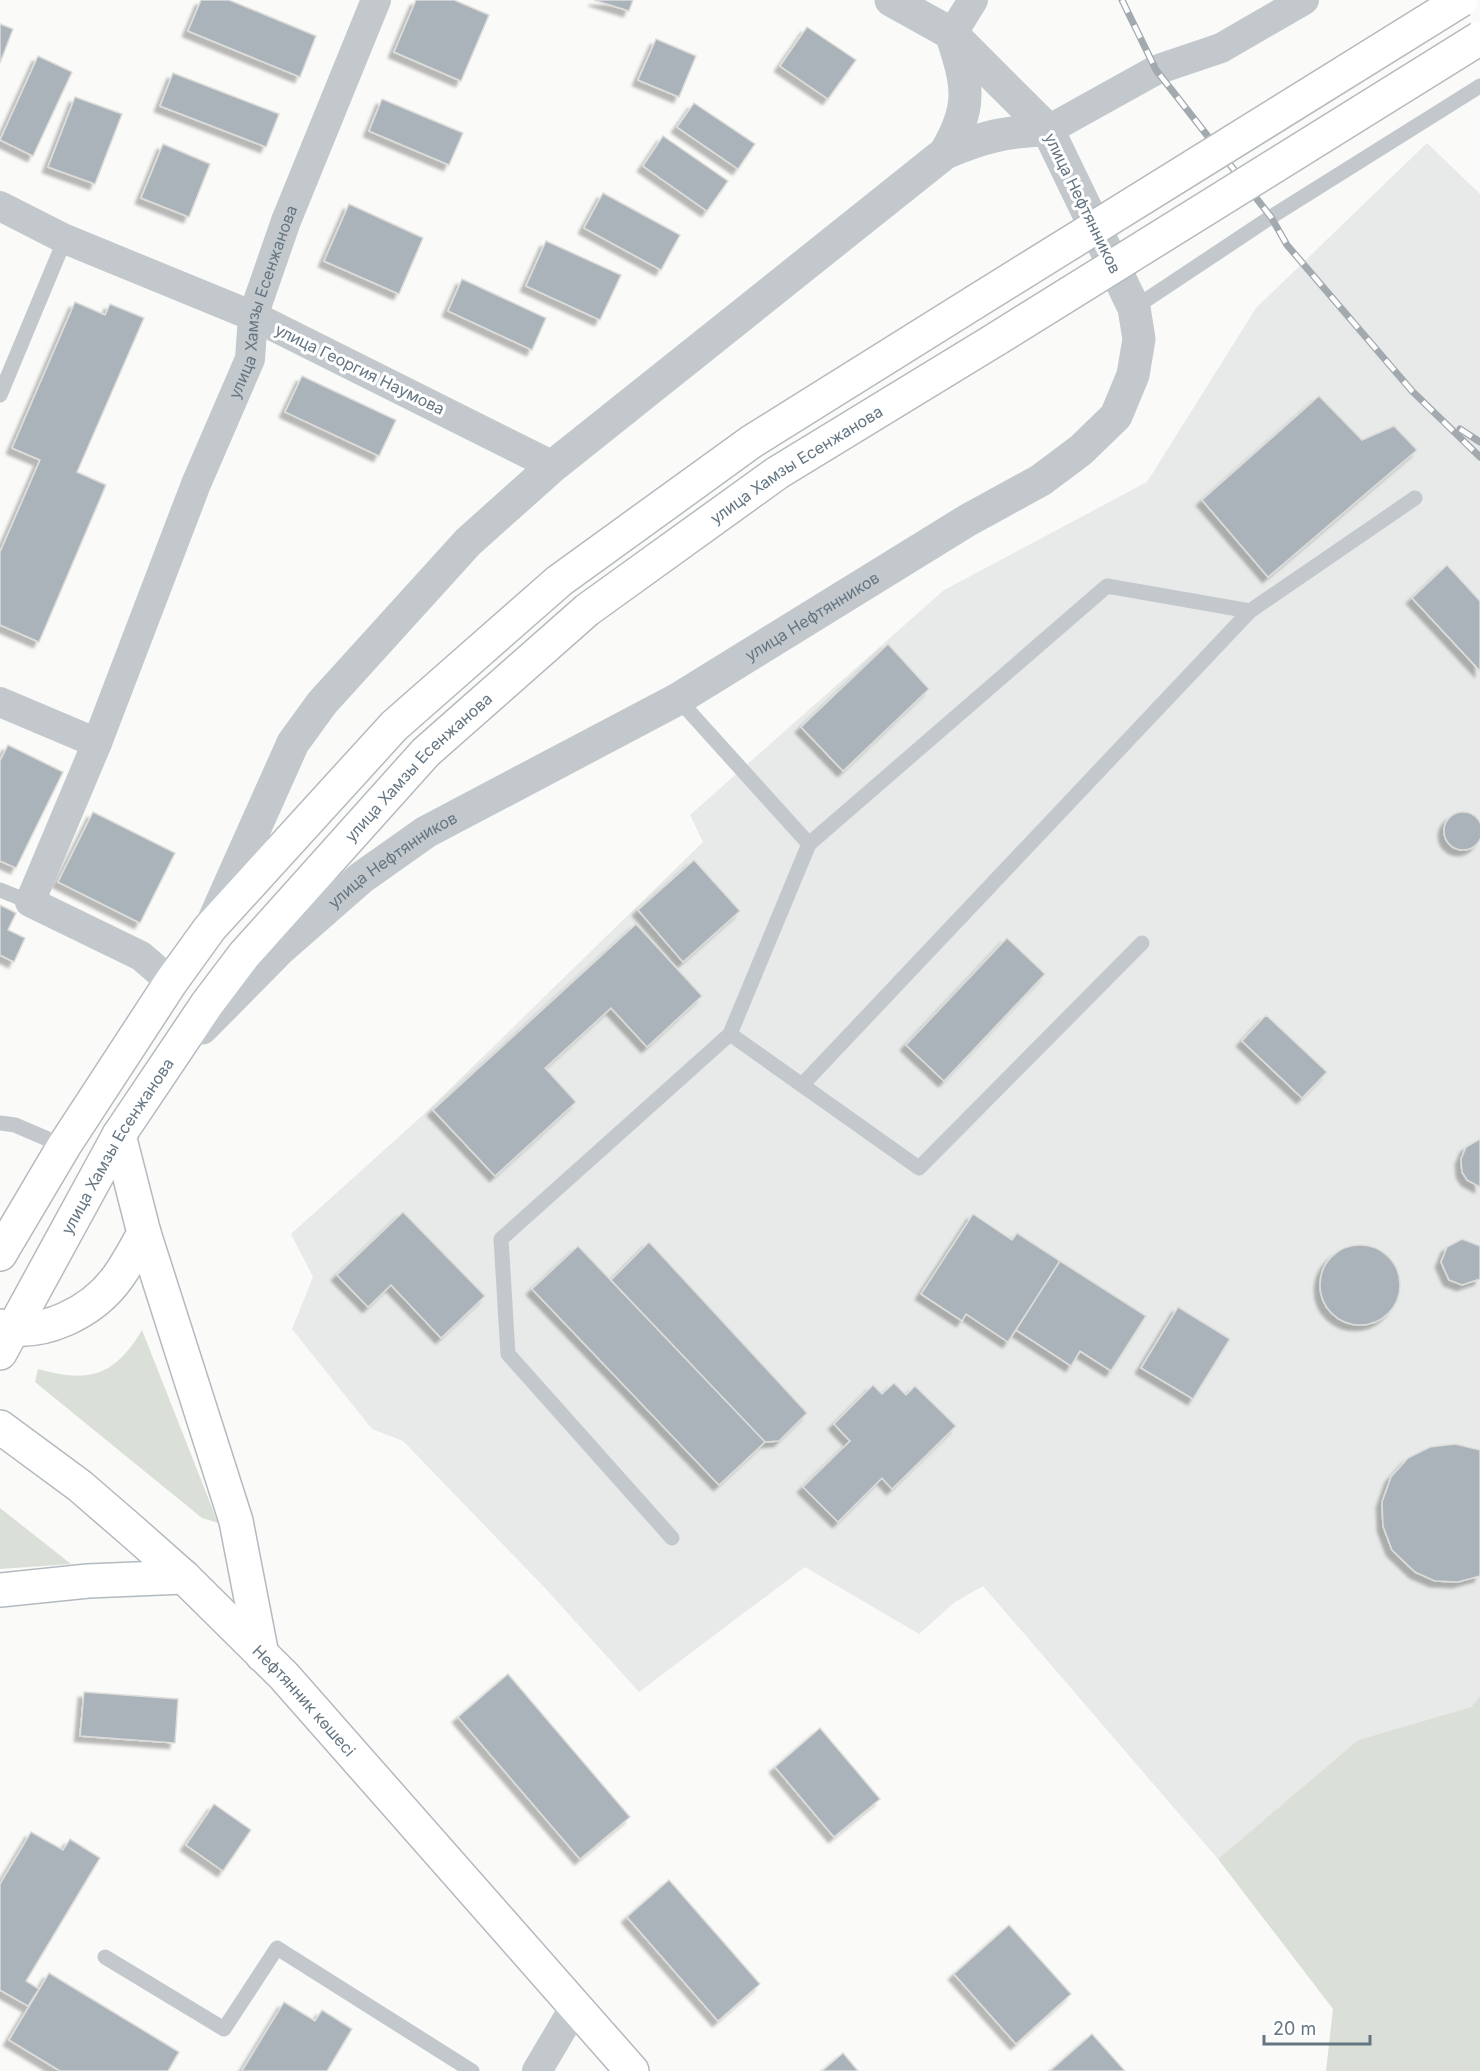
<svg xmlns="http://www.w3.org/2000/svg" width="1480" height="2071" viewBox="0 0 1480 2071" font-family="Inter,sans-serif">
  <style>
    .built { fill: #e8e9e9 }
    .green { fill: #dadfd7 }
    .building { fill: #aab3b9; stroke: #dcdcda; stroke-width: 1.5; filter: url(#shadow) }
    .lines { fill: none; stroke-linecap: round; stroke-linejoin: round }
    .secondary-casing { stroke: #b3babf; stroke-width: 36 }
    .primary-casing { stroke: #b5babe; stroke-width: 36 }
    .service { stroke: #c3c8cc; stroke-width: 15 }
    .minor { stroke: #c3c8cc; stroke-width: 30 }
    .tertiary { stroke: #c3c8cc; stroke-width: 33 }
    .secondary { stroke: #fff; stroke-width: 33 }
    .primary { stroke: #fff; stroke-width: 33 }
    .rail-casing { stroke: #a2aab0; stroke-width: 7 }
    .rail { stroke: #fff; stroke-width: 4.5; stroke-dasharray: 14; stroke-linecap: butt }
    .primary-bridge-casing { stroke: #b5babe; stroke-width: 36; stroke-linecap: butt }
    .primary-bridge { stroke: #fff; stroke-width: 33 }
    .labels { text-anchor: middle; stroke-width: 6; stroke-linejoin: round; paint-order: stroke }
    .street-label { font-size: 16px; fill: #657683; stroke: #fff }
  </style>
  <defs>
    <filter id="shadow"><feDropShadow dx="-5.5" dy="5.5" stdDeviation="1.5" flood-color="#0004"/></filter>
  </defs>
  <rect width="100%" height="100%" fill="#fafaf8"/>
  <path class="built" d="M1427 143 1480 194V1696L1471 1707 1358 1740 1218 1859 983 1586 955 1602 919 1634 805 1567 639 1692 546 1589 403 1441 372 1429 292 1329 313 1277 291 1234 423 1115 703 842 690 815 944 590 1147 482 1256 308Z"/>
  <g class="green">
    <path d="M142 1330 218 1523 202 1518 35 1382 38 1369C89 1383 114 1377 142 1330Z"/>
    <path d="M0 1508 71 1564 0 1569Z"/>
    <path d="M1480 1696V2071H1326L1333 2009 1218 1859 1358 1740 1471 1707Z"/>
  </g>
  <g class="building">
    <path d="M201 0H229L316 36 300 77 188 31Z"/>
    <path d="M416 0H454L489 15 461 81 394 52Z"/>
    <path d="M594 0H633L629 11Z"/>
    <path d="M0 24 13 29 0 63Z"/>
    <path d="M807 27 856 60 828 99 780 66Z"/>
    <path d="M656 39 696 56 679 97 638 80Z"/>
    <path d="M38 56 72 72 33 156 0 140Z"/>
    <path d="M173 73 279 114 266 147 160 106Z"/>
    <path d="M75 97 122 114 95 184 48 167Z"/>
    <path d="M382 99 463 133 449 165 369 131Z"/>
    <path d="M694 103 755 144 738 169 677 127Z"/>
    <path d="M663 136 728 181 707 211 643 166Z"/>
    <path d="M163 144 210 164 189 217 141 198Z"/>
    <path d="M603 193 680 235 661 270 584 228Z"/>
    <path d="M349 204 423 238 399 294 324 261Z"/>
    <path d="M546 241 621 275 600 320 526 286Z"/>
    <path d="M462 279 546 318 532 350 448 311Z"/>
    <path d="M75 302 105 315 110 304 144 318 77 472 106 485 39 642 0 625V552L40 460 12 448Z"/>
    <path d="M302 376 396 420 379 456 285 412Z"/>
    <path d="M1319 396 1362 440 1394 426 1417 450 1268 577 1202 500Z"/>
    <path d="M1447 565 1480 601V671L1412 598Z"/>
    <path d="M888 644 929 689 843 771 801 727Z"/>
    <path d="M8 745 63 772 16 868 0 861V761Z"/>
    <path d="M93 812 175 853 140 923 58 882Z"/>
    <circle cx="1463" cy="831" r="19"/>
    <path d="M694 860 740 911 683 962 638 910Z"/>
    <path d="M0 905 16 913 8 930 25 938 14 962 0 955Z"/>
    <path d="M636 924 702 996 647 1047 611 1008 545 1068 576 1102 495 1176 433 1110Z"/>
    <path d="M1007 938 1045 974 944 1081 906 1045Z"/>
    <path d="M1266 1015 1327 1072 1302 1098 1242 1041Z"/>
    <path d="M1480 1139V1187L1467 1180 1462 1172 1461 1159 1466 1147Z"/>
    <path d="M403 1212 485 1296 441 1338 391 1285 368 1307 337 1275Z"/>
    <path d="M973 1214 1012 1240 1017 1233 1060 1261 1008 1342 966 1314 962 1321 921 1294Z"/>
    <path d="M1462 1239 1480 1246V1279L1462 1285 1449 1280 1441 1262 1447 1247Z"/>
    <path d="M649 1242 807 1413 779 1441 765 1442 611 1280Z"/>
    <circle cx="1360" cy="1285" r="40"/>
    <path d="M578 1246 765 1442 719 1485 532 1289Z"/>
    <path d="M1060 1261 1146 1316 1111 1371 1080 1351 1071 1366 1016 1330Z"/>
    <path d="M1178 1307 1230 1339 1193 1399 1141 1368Z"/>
    <path d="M894 1383 906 1395 915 1386 956 1426 892 1489 882 1478 838 1522 803 1487 850 1441 834 1424 873 1385 882 1394Z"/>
    <path d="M1455 1444 1480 1450V1576L1458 1582 1435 1581 1415 1572 1392 1550 1383 1526 1382 1502 1391 1477 1408 1458 1430 1447Z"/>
    <path d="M508 1674 630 1817 580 1859 458 1717Z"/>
    <path d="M84 1692 178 1699 175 1743 80 1736Z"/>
    <path d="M820 1728 880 1799 834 1837 775 1767Z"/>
    <path d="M214 1804 251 1830 223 1871 186 1845Z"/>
    <path d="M31 1832 63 1850 70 1839 100 1858 26 1981 39 1989 28 2006 0 1990V1884Z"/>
    <path d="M669 1880 760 1984 718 2021 627 1917Z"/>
    <path d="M1009 1925 1071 1994 1016 2044 954 1974Z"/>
    <path d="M49 1973 179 2052 168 2071H60L9 2040Z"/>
    <path d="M284 2002 315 2021 322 2010 352 2029 327 2071H242Z"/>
    <path d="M1092 2034 1125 2071H1050Z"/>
    <path d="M843 2053 858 2071H822Z"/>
  </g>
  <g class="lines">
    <g class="secondary-casing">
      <g id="secondary">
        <path d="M144 1233 236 1521 262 1655"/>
        <path id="s3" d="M0 1427 80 1486 132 1531 184 1577 284 1676 632 2071"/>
        <path d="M0 1590 88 1581 184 1577"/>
      </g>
    </g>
    <g class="primary-casing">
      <g id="primary">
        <path d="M0 1254 64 1146 171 982 210 928 394 726 559 581 751 442 975 302"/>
        <path d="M0 1326C42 1338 93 1312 118 1277 128 1263 136 1248 144 1233L119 1135"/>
        <path id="s4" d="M0 1353 119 1135 207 1004 244 955 426 752 587 610 777 473 998 338"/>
      </g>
    </g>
    <g class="service">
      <path d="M1134 308 1271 217 1480 86"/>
      <path d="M0 395 65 239"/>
      <path d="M809 844 1107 586 1250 611 1415 498"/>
      <path d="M0 890 30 902"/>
      <path d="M730 1034 919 1168 1142 943"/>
      <path d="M802 1085 1250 611"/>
      <path d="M0 1123 15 1125 64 1146"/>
      <path d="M672 1538 508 1354 501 1239 730 1034 809 844 678 699"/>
      <path d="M105 1957 224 2029 277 1948 472 2071"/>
    </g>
    <g class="minor">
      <path d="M952 34 973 0"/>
      <path d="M1048 130 1156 70 1221 48 1304 0"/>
      <path d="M0 206 65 239 253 316 553 466"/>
      <path d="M0 702 97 743"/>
      <path id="s1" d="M171 982 141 956 30 902 97 743 196 484 250 359 253 316 286 221 376 0"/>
      <path d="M537 2071 576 2005"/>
    </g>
    <g class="tertiary">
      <path d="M945 153C983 137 1006 131 1048 130"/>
      <path d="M213 922 293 743 322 703 468 542 553 466 945 153C973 106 968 86 952 36"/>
      <path id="s2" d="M202 1028 281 948 361 878 426 832 678 699 968 520 1041 480 1081 450 1116 416 1133 375 1139 339 1134 308 1048 130 952 34 891 0"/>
    </g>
    <use href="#secondary" class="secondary"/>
    <use href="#primary" class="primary"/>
    <g class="rail-casing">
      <g id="rail">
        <path d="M1122 0 1156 70 1271 217 1287 245 1412 391 1480 457"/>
        <path d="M1460 429 1480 442"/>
      </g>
    </g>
    <use href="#rail" class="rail"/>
    <g class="primary-bridge-casing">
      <g id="primary-bridge">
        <path d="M975 302 1461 0"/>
        <path d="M998 338 1480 38"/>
      </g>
    </g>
    <use href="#primary-bridge" class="primary-bridge"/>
  </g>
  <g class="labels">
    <g class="street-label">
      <text transform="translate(1083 203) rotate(64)" y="6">улица Нефтянников</text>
      <text dy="6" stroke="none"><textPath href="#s1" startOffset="808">улица Хамзы Есенжанова</textPath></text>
      <text transform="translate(360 369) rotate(26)" y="6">улица Георгия Наумова</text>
      <text dy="6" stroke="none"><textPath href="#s4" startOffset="1210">улица Хамзы Есенжанова</textPath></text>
      <text dy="6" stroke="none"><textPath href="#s2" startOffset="741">улица Нефтянников</textPath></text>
      <text dy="6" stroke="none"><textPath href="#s4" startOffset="724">улица Хамзы Есенжанова</textPath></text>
      <text dy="6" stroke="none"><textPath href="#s2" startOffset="255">улица Нефтянников</textPath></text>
      <text dy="6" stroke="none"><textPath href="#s4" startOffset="238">улица Хамзы Есенжанова</textPath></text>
      <text dy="6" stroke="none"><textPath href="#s3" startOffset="410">Нефтянник көшесі</textPath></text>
    </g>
  </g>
  <path d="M1264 2035v9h106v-9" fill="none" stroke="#657683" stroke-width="3"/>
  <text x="1273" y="2035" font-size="18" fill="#657683" stroke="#ffffff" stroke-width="4.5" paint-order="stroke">20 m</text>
</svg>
